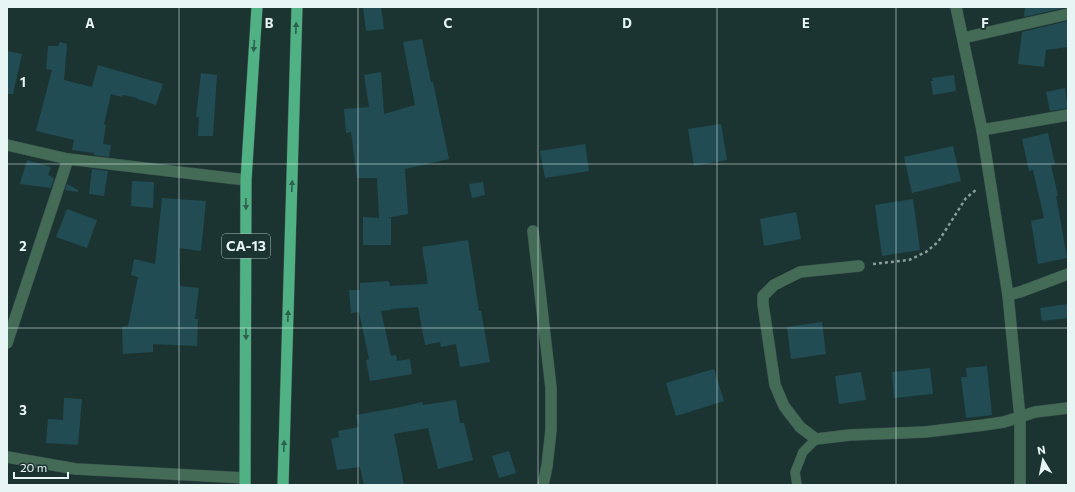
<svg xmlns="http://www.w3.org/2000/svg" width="1075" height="492" viewBox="0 0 1075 492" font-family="Commissioner,sans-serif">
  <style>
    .building { fill: #214c54 }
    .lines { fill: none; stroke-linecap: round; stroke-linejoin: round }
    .service-casing { stroke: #3c5350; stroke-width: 10 }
    .minor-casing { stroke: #3c5350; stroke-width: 12 }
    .trunk-casing { stroke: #3c5350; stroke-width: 12 }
    .path { stroke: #899d9a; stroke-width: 2.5; stroke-dasharray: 3 3; stroke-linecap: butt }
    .service { stroke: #436b56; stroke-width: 9 }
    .minor { stroke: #436b56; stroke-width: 11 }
    .trunk { stroke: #50b284; stroke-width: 11 }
    .oneway { fill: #2e604e }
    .grid { fill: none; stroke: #e7f6f4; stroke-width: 1; stroke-opacity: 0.55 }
    .labels { text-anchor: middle; stroke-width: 4; stroke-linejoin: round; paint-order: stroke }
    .shield { fill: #1c3431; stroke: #aabcba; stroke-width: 1 }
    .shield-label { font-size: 14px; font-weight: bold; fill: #e7f6f4 }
    .grid-label { font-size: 13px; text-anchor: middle; font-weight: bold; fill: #e7f6f4; stroke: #1c3431; stroke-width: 4; stroke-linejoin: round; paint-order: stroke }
  </style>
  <rect width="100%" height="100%" fill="#1c3431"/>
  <g class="building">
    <path d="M363 7H381L384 29 366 31Z"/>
    <path d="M1025 7H1068L1024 17Z"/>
    <path d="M1068 21V47L1046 50 1044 67 1018 64 1022 32Z"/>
    <path d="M422 39 431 82H433L449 159 405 169 408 214 387 218H391V245H363V217L379 218 377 178H357L351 132 346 133 344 109 369 107 364 75 381 72 384 114 415 105 403 42Z"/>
    <path d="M60 42 67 44 64 80 92 87 98 65 163 84 156 105 137 99V98L123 95 122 97 111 94 104 124 106 125 103 144 111 145 109 157 94 155V153L72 150 74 140 36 131 52 70 46 69 48 46H58Z"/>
    <path d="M7 51 22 54 13 94H7Z"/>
    <path d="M201 73 217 75 213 136H198L199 117H196Z"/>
    <path d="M954 75 956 91 933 95 931 81H933L932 78Z"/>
    <path d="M1065 88 1068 108 1050 111 1046 92Z"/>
    <path d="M721 124 727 160 694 166 688 129Z"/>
    <path d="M1048 133 1055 164 1051 165 1058 196H1056L1067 258 1038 264 1031 221 1044 218 1033 170 1029 171 1022 139Z"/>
    <path d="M585 144 589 171 545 178 540 151Z"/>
    <path d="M953 146 961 181 912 193 904 157Z"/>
    <path d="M27 160 51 167 48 175 54 178 51 188 20 184Z"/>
    <path d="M92 169 108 171 104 196 89 194Z"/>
    <path d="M132 181 154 182 153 208 131 206Z"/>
    <path d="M483 182 485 195 472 198 469 184Z"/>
    <path d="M67 184 78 190V192L65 190Z"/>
    <path d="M162 198 206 201 201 251 179 248 180 286 199 288 195 319H198L197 346 153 344V352L123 354 122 327 128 326 138 277 131 275 134 259 155 264Z"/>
    <path d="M913 199 920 250 882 256 875 205Z"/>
    <path d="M67 209 97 220 87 248 56 237Z"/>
    <path d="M796 212 801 239 764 246 760 219Z"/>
    <path d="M468 240 479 311H481L490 362 460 367 456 344 441 347 440 342 425 345 418 307 391 309V310L381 311 391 356 396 355 397 361 410 359 412 374 370 381 366 360 369 359 359 312 351 313 349 290H360V283L389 281 390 286 428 284 422 247Z"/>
    <path d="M1068 304V318L1042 321 1040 308Z"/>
    <path d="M822 322 826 354 791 359 787 327Z"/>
    <path d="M987 366 992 415 966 418 961 377H967L966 368Z"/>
    <path d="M930 368 933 394 894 398 892 372Z"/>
    <path d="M714 369 724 401 676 416 666 383Z"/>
    <path d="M861 372 866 400 839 404 835 376Z"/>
    <path d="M64 398 82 399 78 445 46 443 48 419 63 420Z"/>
    <path d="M456 400 460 423H464L473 460 438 469 428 428 394 434 404 485H364L360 467 337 470 331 439 339 437 338 431 359 427 356 415 401 407 422 402 423 405Z"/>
    <path d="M509 451 516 473 499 478 492 456Z"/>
  </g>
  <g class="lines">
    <g class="service-casing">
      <path id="service" d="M797 485 795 472 803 452 816 439"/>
    </g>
    <g class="minor-casing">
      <g id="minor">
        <path d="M956 7 982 130 1008 295 1020 418V485"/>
        <path d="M963 38 1068 14"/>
        <path d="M982 130 1068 115"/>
        <path d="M7 145 68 159 246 180"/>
        <path d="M533 231 551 388V430L547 466 543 485"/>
        <path d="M859 266 800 272 774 285 763 296V304L775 385 784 406 800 427 816 439 850 435 925 432 984 425 1004 422 1035 412 1068 408"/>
        <path d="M1008 295 1020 292 1068 274"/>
        <path d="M7 343 68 159"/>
        <path d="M7 457 76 469 245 478"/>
      </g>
    </g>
    <g class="trunk-casing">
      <g id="trunk">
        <path d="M245 485 246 180 257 7"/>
        <path d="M283 485 297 7"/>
      </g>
    </g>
    <path class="path" d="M873 264 909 260 926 252 938 242 966 198 977 189"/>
    <use href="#service" class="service"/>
    <use href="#minor" class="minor"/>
    <use href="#trunk" class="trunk"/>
  </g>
  <defs><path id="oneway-solid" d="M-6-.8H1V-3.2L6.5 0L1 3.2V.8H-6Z"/></defs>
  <g class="oneway">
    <use href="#oneway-solid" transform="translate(296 28) rotate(-88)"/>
    <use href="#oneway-solid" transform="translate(254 46) rotate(94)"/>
    <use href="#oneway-solid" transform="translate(292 186) rotate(-88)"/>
    <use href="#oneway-solid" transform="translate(246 204) rotate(90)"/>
    <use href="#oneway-solid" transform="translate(288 316) rotate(-88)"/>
    <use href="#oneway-solid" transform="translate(246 334) rotate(90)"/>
    <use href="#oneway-solid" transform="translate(284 446) rotate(-88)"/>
  </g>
  <path class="grid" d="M179 7V485M358 7V485M538 7V485M717 7V485M896 7V485M7 164H1068M7 328H1068"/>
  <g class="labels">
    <rect class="shield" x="222" y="234" width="48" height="24" rx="3"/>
    <g class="shield-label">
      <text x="246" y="251">CA-13</text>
    </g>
  </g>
  <g class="grid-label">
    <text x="90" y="28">A</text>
    <text x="269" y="28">B</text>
    <text x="448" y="28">C</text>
    <text x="627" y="28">D</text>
    <text x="806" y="28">E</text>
    <text x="985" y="28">F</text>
    <text x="23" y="87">1</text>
    <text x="23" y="251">2</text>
    <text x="23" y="415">3</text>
  </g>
  <rect width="1075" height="492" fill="none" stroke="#e7f6f4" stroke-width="16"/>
  <g transform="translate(1043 460) rotate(350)" stroke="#1c3431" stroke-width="3" paint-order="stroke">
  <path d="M0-3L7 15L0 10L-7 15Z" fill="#e7f6f4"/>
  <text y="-6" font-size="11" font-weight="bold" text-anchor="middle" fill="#e7f6f4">N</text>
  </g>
  <path d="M14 472v6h54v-6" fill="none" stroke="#e7f6f4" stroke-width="2"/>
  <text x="20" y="472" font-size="12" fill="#e7f6f4" stroke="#1c3431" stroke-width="3" paint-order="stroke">20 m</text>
</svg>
